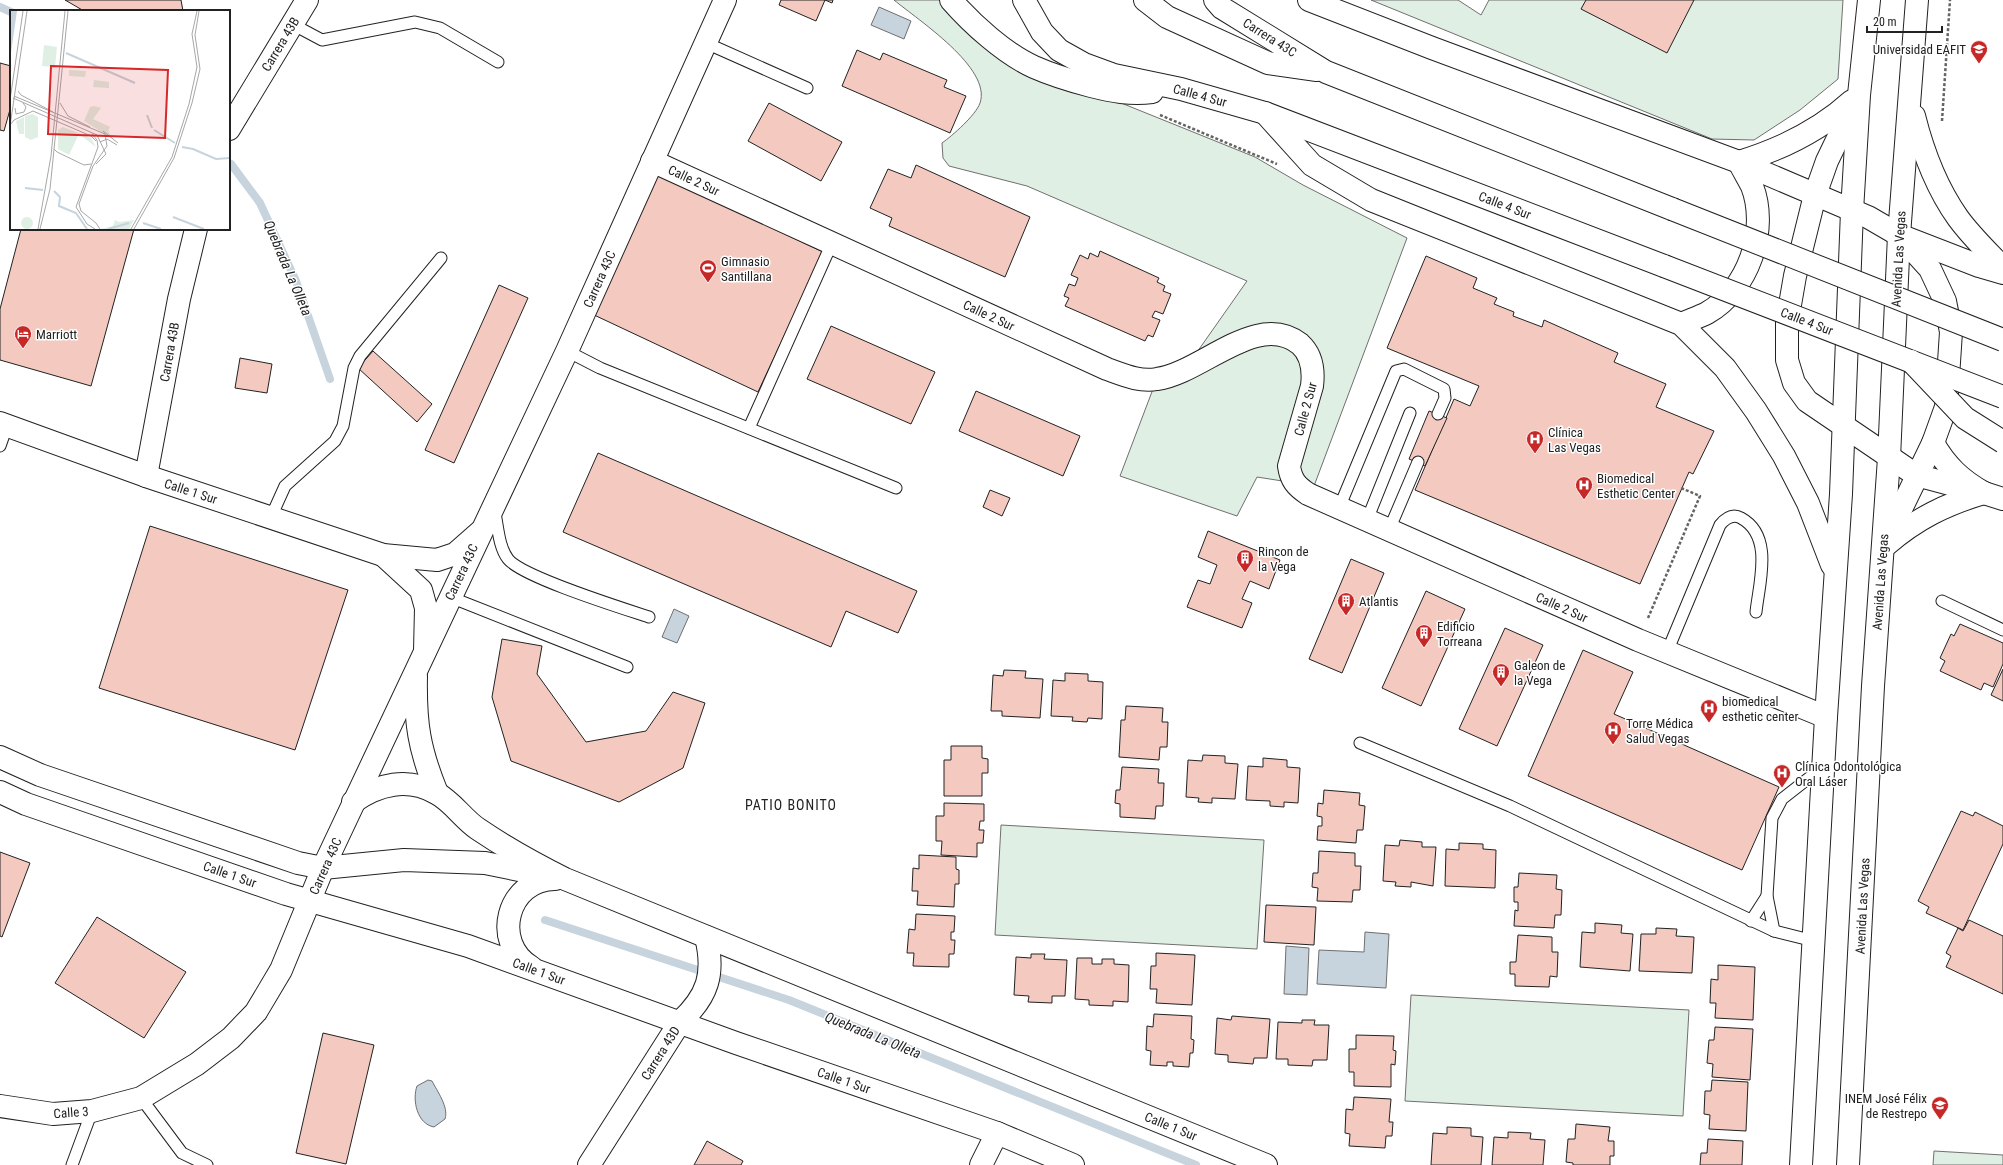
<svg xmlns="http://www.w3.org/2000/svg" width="2003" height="1165" viewBox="0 0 2003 1165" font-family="'Roboto Condensed',sans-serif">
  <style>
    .green { fill: #e0efe3; stroke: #6f6f6f }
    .water { fill: #c7d3dd; stroke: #6f6f6f }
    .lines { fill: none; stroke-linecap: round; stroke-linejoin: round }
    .stream { stroke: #c7d3dd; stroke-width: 8 }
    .building { fill: #f3c9c0; stroke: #222 }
    .lane-casing { stroke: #222; stroke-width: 13 }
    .street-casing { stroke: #222; stroke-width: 24 }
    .secondary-casing { stroke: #222; stroke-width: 24 }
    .primary-casing { stroke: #222; stroke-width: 24 }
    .path { stroke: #646464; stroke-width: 2.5; stroke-dasharray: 3 2; stroke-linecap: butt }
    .lane { stroke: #fff; stroke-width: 11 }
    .street { stroke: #fff; stroke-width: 22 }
    .secondary { stroke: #fff; stroke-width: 22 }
    .primary { stroke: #fff; stroke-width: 22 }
    .secondary-bridge-casing { stroke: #222; stroke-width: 24; stroke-linecap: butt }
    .primary-bridge-casing { stroke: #222; stroke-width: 24; stroke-linecap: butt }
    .secondary-bridge { stroke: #fff; stroke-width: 22 }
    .primary-bridge { stroke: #fff; stroke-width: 22 }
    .labels { text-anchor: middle; stroke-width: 3; stroke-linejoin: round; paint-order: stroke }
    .street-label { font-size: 13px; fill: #222; stroke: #fff }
    .poi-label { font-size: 13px; fill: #222; stroke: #fff; text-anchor: start }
    .water-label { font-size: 14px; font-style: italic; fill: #222; stroke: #fff }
    .neighbourhood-label { font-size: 14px; letter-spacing: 1px; fill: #222; stroke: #fff }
    .inset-river { fill: none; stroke: #c7d3dd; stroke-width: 2 }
    .inset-road { fill: none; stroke: #a7a7a7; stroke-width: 1 }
    .view { fill: #d62828; fill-opacity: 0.15; stroke: #d62828; stroke-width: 2 }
    .inset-edge { fill: none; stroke: #222; stroke-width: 2 }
  </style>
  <rect width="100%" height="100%" fill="#fff"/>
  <g class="green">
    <path d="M894 0H944L1084 88 1255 157 1303 185 1407 238 1314 486 1257 477 1237 516 1120 476 1153 389 1176 382 1247 281 1027 186 949 166 943 158 942 143C952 136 976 115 980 103 992 68 918 20 894 0Z"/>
    <path d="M1371 0H1458L1481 15 1489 0H1843L1838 79 1800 110 1754 140 1712 139Z"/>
    <path d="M1001 825 1264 840 1257 949 995 935Z"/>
    <path d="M1411 995 1689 1010 1683 1116 1405 1101Z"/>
    <path d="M1934 1151 2003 1155V1165H1933Z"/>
  </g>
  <g class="water">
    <path d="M879 7 911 21 904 39 871 25Z"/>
    <path d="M674 609 689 616 677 643 662 637Z"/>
    <path d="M1365 932 1389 934 1386 988 1317 984 1319 950 1364 952Z"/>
    <path d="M1286 946 1309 948 1307 995 1284 994Z"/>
    <path d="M428 1080 432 1081C437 1091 449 1107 445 1119L434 1127C417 1124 412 1100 417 1086Z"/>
  </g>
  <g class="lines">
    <g class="stream">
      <path d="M0 7 11 12"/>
      <path d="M231 164 260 203 296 281 330 379"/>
      <path d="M545 920 789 1000 1196 1165"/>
    </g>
  </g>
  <g class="building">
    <path d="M65 0H181L183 11H84Z"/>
    <path d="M781 0H833L832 3 825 0 816 21 779 5Z"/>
    <path d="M1586 0H1694L1667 53 1581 9Z"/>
    <path d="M857 50 880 60 883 53 947 80 944 87 966 96 950 133 842 86Z"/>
    <path d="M0 63 11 66V106L4 131 0 130Z"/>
    <path d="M769 103 842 142 821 181 748 141Z"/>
    <path d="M916 165 1030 217 1005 277 889 226 892 218 870 208 888 169 911 178Z"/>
    <path d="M657 174 823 252 758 392 592 314Z"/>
    <path d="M21 229H134L91 386 0 360V309Z"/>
    <path d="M1100 251 1159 278 1157 282 1165 286 1163 291 1171 294 1163 314 1155 311 1152 317 1160 320 1153 337 1148 335 1145 341 1065 306 1069 298 1064 296 1069 284 1075 286 1078 278 1071 275 1080 255 1088 259 1090 253 1098 257Z"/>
    <path d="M1426 256 1477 278 1473 288 1497 298 1494 304 1514 312 1513 316 1542 327 1544 320 1618 353 1614 362 1666 384 1656 407 1714 431 1693 474 1689 472 1640 584 1415 490 1454 399 1470 406 1479 386 1387 348Z"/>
    <path d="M499 285 528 298 454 463 425 450Z"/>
    <path d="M831 326 935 372 911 424 807 379Z"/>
    <path d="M373 351 432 404 417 422 358 368Z"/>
    <path d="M240 358 272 364 267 393 235 388Z"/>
    <path d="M976 391 1080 436 1063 476 959 431Z"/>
    <path d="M1429 411 1447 418 1425 466 1409 459Z"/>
    <path d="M598 453 917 591 898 633 846 611 831 647 563 532Z"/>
    <path d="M990 490 1010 498 1002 516 983 507Z"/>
    <path d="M150 526 348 590 295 750 99 688Z"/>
    <path d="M1208 531 1280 560 1269 589 1250 581 1242 599 1252 603 1242 628 1187 607 1198 580 1210 584 1217 565 1198 557Z"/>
    <path d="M1351 559 1384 573 1342 673 1309 659Z"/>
    <path d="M1426 591 1465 609 1421 706 1382 688Z"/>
    <path d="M1960 624 2003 643V664L1993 687 1984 683 1981 690 1940 671 1945 661 1940 658 1951 634 1954 636Z"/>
    <path d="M1505 628 1543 645 1497 746 1459 729Z"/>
    <path d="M502 639 542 646 537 674 586 742 646 731 673 692 705 703 683 768 619 802 511 761 492 697Z"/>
    <path d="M1583 650 1633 672 1614 714 1779 787 1742 870 1528 776Z"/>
    <path d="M2003 669V701L1991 695Z"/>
    <path d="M1004 670 1026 671 1025 678 1043 679 1040 718 1002 716V711H991L993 675 1003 676Z"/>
    <path d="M1065 673 1088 674V681L1103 682 1102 719 1088 718 1087 722 1072 721 1073 717 1051 716 1053 680 1065 681Z"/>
    <path d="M1126 706 1163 708 1162 722H1168L1167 747H1160L1159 760 1119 757 1121 720H1125Z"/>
    <path d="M951 746H982V758L988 759V773H982V796H944V760H951Z"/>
    <path d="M1203 755 1225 756V763L1238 764 1235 799 1212 798V803L1198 802 1199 798 1186 797 1188 760 1202 761Z"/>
    <path d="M1263 758 1287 760V767L1300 768 1298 803 1284 802V807L1270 806V801L1246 800 1248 766 1263 767Z"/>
    <path d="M1122 767 1159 769 1158 783H1164L1163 806H1156L1155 819 1120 817V804L1115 803 1116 790H1120Z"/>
    <path d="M1324 790 1360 793 1359 805 1365 806 1363 830H1357L1356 843 1317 840 1318 826H1322V817L1317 816 1318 803 1323 804Z"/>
    <path d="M944 803 984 804V821H980L979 830H984L983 843H977V857L941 855 942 841H936V816H944Z"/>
    <path d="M1961 811 1973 816 1975 812 2003 826V844L1963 930 1926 913 1929 907 1918 901Z"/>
    <path d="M1400 840 1422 842V847H1436L1433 886 1411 882V887L1395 886 1396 882 1383 881 1385 845 1399 846Z"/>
    <path d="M1459 843 1483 844V849L1496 850 1495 888 1445 886 1446 849 1459 850Z"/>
    <path d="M1319 851 1355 853V866H1361L1360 890H1353L1352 902 1317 901 1318 888 1312 887 1313 873H1318Z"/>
    <path d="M0 852 30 863 2 937 0 936Z"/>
    <path d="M919 855 956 857V869L959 870V884H955L954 907 917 905 918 891H912L913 868 919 869Z"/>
    <path d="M1519 873 1557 875 1556 889 1562 890 1561 915H1555L1554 928 1514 926 1515 910 1518 911V902H1514V887H1518Z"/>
    <path d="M1266 905 1316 907 1314 945 1264 942Z"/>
    <path d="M916 914 955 916 954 932H951V940H955L954 954H949V967L913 966 914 953H907L909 929 915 930Z"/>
    <path d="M97 917 186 972 144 1038 55 983Z"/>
    <path d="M1969 920 2003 936V994L1946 967 1951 956 1946 953 1958 928 1963 931Z"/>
    <path d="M1595 923 1622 925 1621 933 1633 934 1630 971 1580 967 1582 932 1595 933Z"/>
    <path d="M1656 928 1677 929 1676 936 1694 937 1692 973 1639 971 1641 934H1656Z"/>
    <path d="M1518 935 1552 937V952H1558L1557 977 1550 976 1549 987 1515 986V974H1510V962H1516Z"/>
    <path d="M1156 953 1195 955 1192 1005 1156 1003 1157 989H1150L1151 966H1156Z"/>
    <path d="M1031 954H1045L1044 959 1067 960 1065 996H1052V1003L1028 1002 1029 996 1014 995 1016 957 1031 958Z"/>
    <path d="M1077 958H1092V964H1102V959H1114V964L1129 965 1128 1002 1113 1001V1006L1089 1005V1000L1075 999Z"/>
    <path d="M1718 965 1755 967 1753 1020 1715 1018 1716 1003H1710L1711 979 1718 980Z"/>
    <path d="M1154 1014 1192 1016 1191 1039 1194 1040 1193 1053H1190L1189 1067 1173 1066V1062H1167V1066L1150 1065 1151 1051 1146 1050 1147 1026 1153 1027Z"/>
    <path d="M1232 1016 1270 1019 1267 1058H1254L1253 1064 1228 1062V1055L1215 1054 1217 1018 1231 1020Z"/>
    <path d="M1302 1020H1315L1314 1025H1329L1327 1060H1313L1312 1066 1288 1065V1059H1276L1278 1022 1302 1023Z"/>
    <path d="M1715 1027 1753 1029 1750 1080 1712 1077 1713 1064 1707 1063 1709 1040H1714Z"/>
    <path d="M323 1033 374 1045 346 1164 296 1153Z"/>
    <path d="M1356 1035 1394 1036 1393 1050 1396 1051 1395 1065 1391 1064V1087L1354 1086V1072H1349V1049H1356Z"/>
    <path d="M1712 1080 1748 1082 1746 1131 1709 1129 1710 1115 1704 1114 1705 1091H1711Z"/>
    <path d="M1354 1097 1391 1099 1389 1122H1393L1392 1136H1386L1385 1148 1349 1146 1350 1134 1345 1133 1346 1109 1353 1110Z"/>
    <path d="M1576 1124 1610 1127 1608 1141H1614V1156H1610V1165H1573V1163L1566 1162 1568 1139H1575Z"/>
    <path d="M1447 1127 1471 1128V1136L1483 1137 1481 1165H1431L1433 1133 1447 1134Z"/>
    <path d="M1508 1132 1531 1133 1530 1139 1545 1140 1543 1165H1492L1494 1137 1508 1138Z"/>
    <path d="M1708 1139 1743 1141 1742 1165H1700L1701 1153H1707Z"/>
    <path d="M707 1141 743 1161 741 1165H694Z"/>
  </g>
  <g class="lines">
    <g class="lane-casing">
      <g id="lane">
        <path d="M292 24 322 40 415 22 440 28 498 62"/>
        <path d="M706 43 807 88"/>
        <path d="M567 351 600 368 896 488"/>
        <path d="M749 428 832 243"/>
        <path d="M0 446 7 426"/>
        <path d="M1339 508 1396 371 1404 369 1444 389 1445 398 1438 414"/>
        <path d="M494 509C498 524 498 546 508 559 522 577 622 608 649 617"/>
        <path d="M271 517 285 486 335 441 343 426 354 368 360 356 441 258"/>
        <path d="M1367 520 1410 413"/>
        <path d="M1389 530 1418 462"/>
        <path d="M450 597 627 667"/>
        <path d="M1942 601 2003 630"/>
        <path d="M1667 652 1720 525C1725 519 1732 513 1741 518 1774 536 1759 583 1756 612"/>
        <path d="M1360 743 1510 806 1774 931 1814 941"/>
        <path d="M1751 921 1767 896"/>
        <path d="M1774 931 1767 896 1772 818 1782 799 1823 767"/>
        <path d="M141 1098 182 1153 207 1165"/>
        <path d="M72 1165 92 1111"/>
      </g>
    </g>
    <g class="street-casing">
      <g id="street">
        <path d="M229 129 307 0"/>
        <path d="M652 161 1107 369C1124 375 1139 382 1157 379 1202 373 1257 310 1300 344 1312 355 1314 370 1312 386L1289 466C1291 480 1296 486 1308 494L1638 640 1826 717"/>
        <path d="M0 423 146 476 383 555 437 560 455 554 480 532"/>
        <path d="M146 476 179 299 196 229"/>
        <path d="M1984 493 2003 499"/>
        <path d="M383 555 421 590 426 608 425 651"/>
      </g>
    </g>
    <g class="secondary-casing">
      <g id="secondary">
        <path d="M951 0C972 24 1005 54 1034 67 1052 75 1072 81 1091 86 1111 91 1131 95 1152 92"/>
        <path d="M1024 0 1042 32 1059 50 1084 64 1114 75 1181 89 1265 113 1664 266"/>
        <path d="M1145 0 1167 17 1268 63 1317 70"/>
        <path d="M1215 0 1222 8 1326 72 1672 209"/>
        <path d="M1916 475 1983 493"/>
        <path d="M416 676C415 723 419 749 437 793"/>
        <path d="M0 757 40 775 298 863 323 868 404 860 485 863 539 874"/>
        <path d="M0 792 26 804 286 894 468 946 736 1043 997 1133 1073 1165"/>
        <path d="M353 802C378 784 408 777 436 793 452 801 463 819 478 829 506 848 535 864 565 879L1266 1165"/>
        <path d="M531 967C491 943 507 879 555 879"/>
        <path d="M0 1106 53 1114 92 1111 141 1098 197 1064 231 1038 256 1012 281 970 323 868 567 351 725 0"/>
        <path d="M589 1165 680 1022C708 996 715 974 706 937"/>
        <path d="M981 1165 997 1133"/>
      </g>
    </g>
    <g class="primary-casing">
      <g id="primary">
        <path d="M1309 0 1432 48 1739 162 1868 217 1899 235 1979 266 2003 273"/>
        <path d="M1854 105 1827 161 1815 195 1795 276 1787 322V360L1794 383 1807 401 1916 475"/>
        <path d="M1265 113 1312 165 1371 200 1681 324 1725 368 1756 411 1784 456 1808 503 1832 565"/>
        <path d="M1914 116C1923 152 1936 187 1958 218 1971 236 1988 252 2003 268"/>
        <path d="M1739 162C1782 149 1819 131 1852 101"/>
        <path d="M1681 324C1690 320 1699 317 1707 313 1748 290 1769 230 1752 186 1748 178 1743 170 1739 162"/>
        <path d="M1933 443C1946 466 1961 480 1984 493"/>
        <path d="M1889 534 1933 443 1946 407 1951 332 1945 301 1930 269 1902 238"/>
        <path d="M1886 545C1916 519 1946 504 1984 493"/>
        <path d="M1801 1165 1826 717 1841 494 1852 211 1859 95 1869 0"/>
        <path d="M1848 1165 1873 686 1889 458 1899 235 1917 0"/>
      </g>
    </g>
    <g class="path">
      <path d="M1160 115 1277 164"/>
      <path d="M1942 121 1950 0"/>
      <path d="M1648 618 1700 496 1681 488"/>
    </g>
    <use href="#lane" class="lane"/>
    <use href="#street" class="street"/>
    <use href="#secondary" class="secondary"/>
    <use href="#primary" class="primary"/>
    <g class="secondary-bridge-casing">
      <g id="secondary-bridge">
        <path d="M1672 209 2003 340"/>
        <path d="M1664 266 2003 397"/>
      </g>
    </g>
    <g class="primary-bridge-casing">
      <path id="primary-bridge" d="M1911 361 1965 418 2003 442"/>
    </g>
    <use href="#secondary-bridge" class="secondary-bridge"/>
    <use href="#primary-bridge" class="primary-bridge"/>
  </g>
  <defs>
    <g id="university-pin" transform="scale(0.9)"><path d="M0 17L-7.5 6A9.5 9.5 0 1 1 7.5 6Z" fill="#c62828" stroke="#fff"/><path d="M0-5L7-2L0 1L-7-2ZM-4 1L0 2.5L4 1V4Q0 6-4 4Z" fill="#fff"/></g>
    <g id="stadium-pin" transform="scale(0.9)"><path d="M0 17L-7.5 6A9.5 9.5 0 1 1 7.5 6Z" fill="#c62828" stroke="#fff"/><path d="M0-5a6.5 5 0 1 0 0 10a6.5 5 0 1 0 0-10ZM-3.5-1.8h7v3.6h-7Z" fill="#fff"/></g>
    <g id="hotel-pin" transform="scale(0.9)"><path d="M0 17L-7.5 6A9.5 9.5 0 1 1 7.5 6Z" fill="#c62828" stroke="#fff"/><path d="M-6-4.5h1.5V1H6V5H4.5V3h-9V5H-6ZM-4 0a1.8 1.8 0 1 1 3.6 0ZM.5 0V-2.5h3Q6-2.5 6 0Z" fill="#fff"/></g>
    <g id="hospital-pin" transform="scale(0.9)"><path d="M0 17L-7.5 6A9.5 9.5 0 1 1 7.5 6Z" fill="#c62828" stroke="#fff"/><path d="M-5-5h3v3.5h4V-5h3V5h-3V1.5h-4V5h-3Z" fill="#fff"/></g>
    <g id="building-pin" transform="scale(0.9)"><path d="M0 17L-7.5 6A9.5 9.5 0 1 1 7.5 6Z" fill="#c62828" stroke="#fff"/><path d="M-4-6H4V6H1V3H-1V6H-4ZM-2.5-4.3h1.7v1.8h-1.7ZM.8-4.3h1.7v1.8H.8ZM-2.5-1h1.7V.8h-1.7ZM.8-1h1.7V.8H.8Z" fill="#fff"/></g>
    <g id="school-pin" transform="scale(0.9)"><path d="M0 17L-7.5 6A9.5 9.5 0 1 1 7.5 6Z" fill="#c62828" stroke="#fff"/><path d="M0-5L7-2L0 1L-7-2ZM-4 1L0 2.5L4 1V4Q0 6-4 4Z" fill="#fff"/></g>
  </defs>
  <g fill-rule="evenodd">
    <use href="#university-pin" x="1979" y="49"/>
    <use href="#stadium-pin" x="708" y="268"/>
    <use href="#hotel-pin" x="23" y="334"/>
    <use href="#hospital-pin" x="1535" y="439"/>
    <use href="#hospital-pin" x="1584" y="485"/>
    <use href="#building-pin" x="1245" y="558"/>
    <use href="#building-pin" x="1346" y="601"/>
    <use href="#building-pin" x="1424" y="633"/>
    <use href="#building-pin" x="1501" y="672"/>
    <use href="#hospital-pin" x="1709" y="708"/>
    <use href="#hospital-pin" x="1613" y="730"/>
    <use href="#hospital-pin" x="1782" y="773"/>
    <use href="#school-pin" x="1940" y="1105"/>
  </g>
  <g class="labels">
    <g class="street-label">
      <text transform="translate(1270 37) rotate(32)" y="5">Carrera 43C</text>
      <text transform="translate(280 44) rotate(-59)" y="5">Carrera 43B</text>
      <text transform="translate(1200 95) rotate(15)" y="5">Calle 4 Sur</text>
      <text transform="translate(694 180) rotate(25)" y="5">Calle 2 Sur</text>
      <text transform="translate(1505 205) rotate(21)" y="5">Calle 4 Sur</text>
      <text transform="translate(1898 259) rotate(-87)" y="5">Avenida Las Vegas</text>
      <text transform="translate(599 279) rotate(-66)" y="5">Carrera 43C</text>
      <text transform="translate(989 315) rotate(25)" y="5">Calle 2 Sur</text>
      <text transform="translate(1807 321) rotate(21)" y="5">Calle 4 Sur</text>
      <text transform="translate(169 352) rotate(-80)" y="5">Carrera 43B</text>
      <text transform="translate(1305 409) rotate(-75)" y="5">Calle 2 Sur</text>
      <text transform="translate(191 491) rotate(18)" y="5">Calle 1 Sur</text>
      <text transform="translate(461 572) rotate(-65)" y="5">Carrera 43C</text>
      <text transform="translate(1880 582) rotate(-86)" y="5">Avenida Las Vegas</text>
      <text transform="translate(1562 607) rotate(24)" y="5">Calle 2 Sur</text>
      <text transform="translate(325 866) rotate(-66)" y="5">Carrera 43C</text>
      <text transform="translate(230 874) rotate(19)" y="5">Calle 1 Sur</text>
      <text transform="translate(1862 906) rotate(-87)" y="5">Avenida Las Vegas</text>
      <text transform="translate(539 971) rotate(20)" y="5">Calle 1 Sur</text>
      <text transform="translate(660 1053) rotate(-58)" y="5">Carrera 43D</text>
      <text transform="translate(844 1080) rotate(19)" y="5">Calle 1 Sur</text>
      <text transform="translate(71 1112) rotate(-4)" y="5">Calle 3</text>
      <text transform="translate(1171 1126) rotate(22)" y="5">Calle 1 Sur</text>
    </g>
    <g class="poi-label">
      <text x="1966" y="54" text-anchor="end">Universidad EAFIT</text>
      <text x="721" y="266">Gimnasio<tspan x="721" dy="15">Santillana</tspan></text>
      <text x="36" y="339">Marriott</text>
      <text x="1548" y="437">Clínica<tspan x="1548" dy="15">Las Vegas</tspan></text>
      <text x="1597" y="483">Biomedical<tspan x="1597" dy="15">Esthetic Center</tspan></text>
      <text x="1258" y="556">Rincon de<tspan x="1258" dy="15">la Vega</tspan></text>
      <text x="1359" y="606">Atlantis</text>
      <text x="1437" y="631">Edificio<tspan x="1437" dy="15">Torreana</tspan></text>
      <text x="1514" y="670">Galeon de<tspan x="1514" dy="15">la Vega</tspan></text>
      <text x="1722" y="706">biomedical<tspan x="1722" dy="15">esthetic center</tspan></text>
      <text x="1626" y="728">Torre Médica<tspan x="1626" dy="15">Salud Vegas</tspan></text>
      <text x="1795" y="771">Clínica Odontológica<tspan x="1795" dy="15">Oral Láser</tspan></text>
      <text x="1927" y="1103" text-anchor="end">INEM José Félix<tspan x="1927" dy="15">de Restrepo</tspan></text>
    </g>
    <g class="water-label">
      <text transform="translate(288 268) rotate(67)" y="5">Quebrada La Olleta</text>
      <text transform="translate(873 1035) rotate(22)" y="5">Quebrada La Olleta</text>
    </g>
    <g class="neighbourhood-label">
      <text x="791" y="810">PATIO BONITO</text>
    </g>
  </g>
  <g transform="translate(10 10)">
    <rect width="220" height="220" fill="#fff"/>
    <path d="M34 35 47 37 45 57 32 56ZM59 60 76 61 75 67 59 66ZM84 70 99 72V78L83 77ZM84 96 91 98 83 109 100 117 98 121 103 129 74 111 80 97ZM22 104 28 107V127L21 130 15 127V106ZM14 107V124H9L6 111ZM53 117 81 128 86 137 69 124 59 145 48 139V120ZM11 213a6 6 0 1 1 12 0a6 6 0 1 1-12 0ZM105 210 109 212 124 210 119 219H91L103 216Z" fill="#e0efe3"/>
    <path d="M1 1H7L0 49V11Z" fill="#c7d3dd"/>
    <path class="inset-river" d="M56 43 125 73M137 105 142 118M144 120 165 133M172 137 183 139 206 149 220 148M15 178 33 180M44 181 50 187 49 196 66 203 77 219M163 207 194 219M133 213 151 219M98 219 119 213"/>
    <path class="inset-road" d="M8 81 11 85 43 102M4 86 95 124 97 136 83 156 69 194 71 201 86 213 90 219M3 88 87 125 96 144 86 154M0 90 13 1M50 93 58 106 80 117M5 98 6 104 14 102 16 97 13 93M1 114 4 110 23 101 81 126 86 131M0 116 17 1M93 121 108 133M82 124 87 130 88 137 66 197 77 214 85 219M90 132 97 129 107 135M44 139 47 142 74 155 81 154M28 219 41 146 55 1M30 219 40 179 58 1M121 219 162 147 179 94 187 57 182 24 187 1M124 219 164 148 182 93 190 59 185 25 189 1"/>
    <path class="view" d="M41 56 158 60 155 128 38 124Z"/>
    <rect width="220" height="220" class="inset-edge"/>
  </g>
  <path d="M1867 26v6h75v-6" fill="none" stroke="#222222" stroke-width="2"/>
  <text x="1873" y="26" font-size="12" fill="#222222" stroke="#ffffff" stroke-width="3" paint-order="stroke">20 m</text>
</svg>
